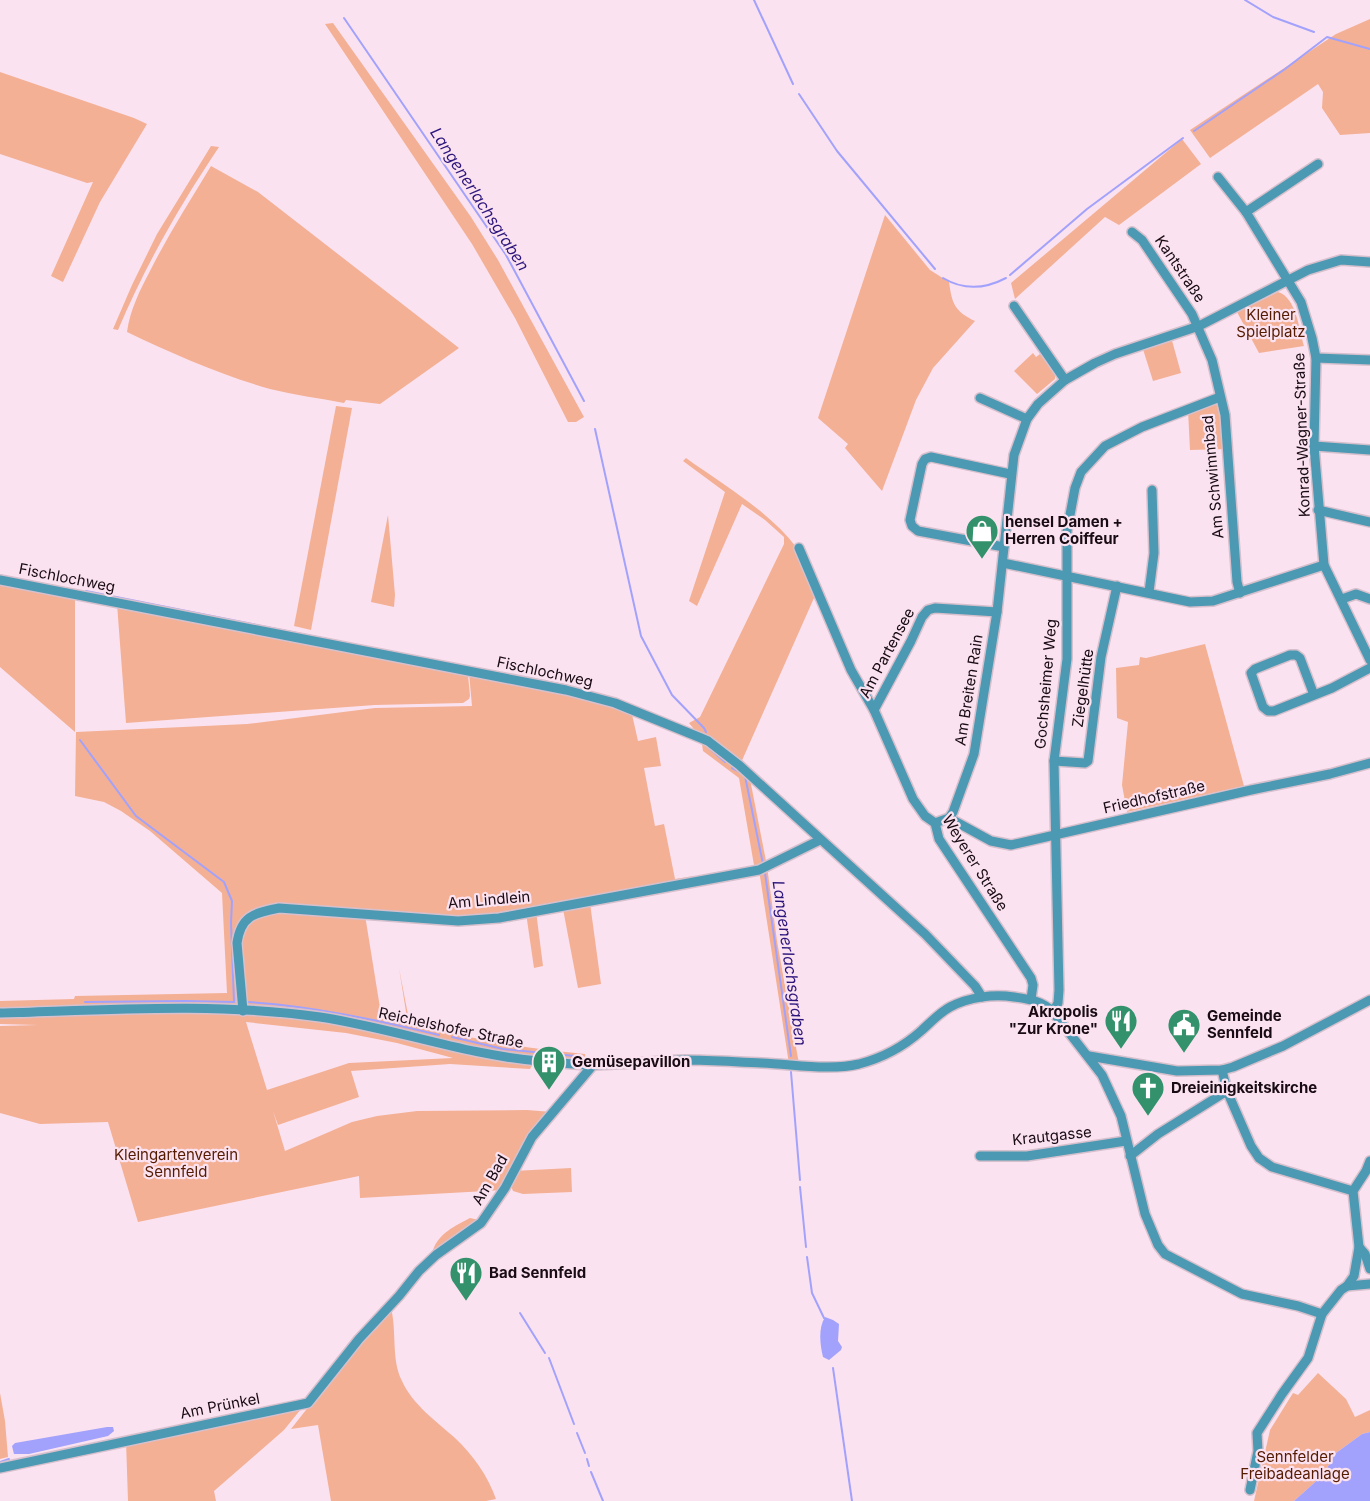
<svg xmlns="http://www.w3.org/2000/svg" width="1370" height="1501" viewBox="0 0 1370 1501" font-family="Inter,sans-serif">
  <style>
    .green { fill: #f3b095; fill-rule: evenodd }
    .water { fill: #a2a2fc }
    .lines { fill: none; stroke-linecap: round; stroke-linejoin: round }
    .stream { stroke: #a2a2fc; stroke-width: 2 }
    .street-casing { stroke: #d7c0cd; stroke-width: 12 }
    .street { stroke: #4c99b3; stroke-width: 9 }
    .labels { text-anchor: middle; stroke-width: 4.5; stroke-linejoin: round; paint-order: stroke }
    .street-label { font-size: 15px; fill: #180b13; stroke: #fbe2f0 }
    .park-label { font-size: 15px; fill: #551b00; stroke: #fbe2f0 }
    .poi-label { font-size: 15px; font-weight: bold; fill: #180b13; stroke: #fbe2f0; text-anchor: start }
    .water-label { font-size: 16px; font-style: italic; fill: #2c167c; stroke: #fbe2f0 }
  </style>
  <rect width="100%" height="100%" fill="#fbe2f0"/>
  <g class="green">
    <path d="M1370 19V133L1340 135 1322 108 1323 92 1318 84 1210 158 1190 130 1336 34Z"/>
    <path d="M333 23 471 217 498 260 584 417 576 422H568L515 318 472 244 325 24Z"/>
    <path d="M0 72 134 118 147 124 100 202 63 282 51 276 93 182 87 183 0 154Z"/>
    <path d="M1182 139 1201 164 1119 225 1105 217 1015 299 1011 283Z"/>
    <path d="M211 146 219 147C180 205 145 266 118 330L113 329 132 285 157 234Z"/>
    <path d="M211 166 258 192 459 348 380 404 346 400 344 403C319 398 294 395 270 389 221 375 173 354 127 332 130 310 140 290 150 271 168 235 190 201 211 166Z"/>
    <path d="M885 215 930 270 949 282C952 303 954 311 975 321L933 368 916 400 882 491 845 448 848 444 818 418Z"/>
    <path d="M1278 292C1296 297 1299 329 1304 346L1259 353 1237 312Z"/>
    <path d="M1171 337 1181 373 1153 381 1142 346Z"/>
    <path d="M1033 353 1036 357 1040 354 1055 374V379L1037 394 1014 371Z"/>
    <path d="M1220 398 1227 449 1190 450 1188 410Z"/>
    <path d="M336 406 352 408 311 630 294 626Z"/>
    <path d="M686 458C722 484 769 511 796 547L795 552 799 548 818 589 740 765 749 774 767 866 777 941 799 1064H789L759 870 755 871 739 778 703 751 701 738 689 723 700 717 784 544V537L765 520 742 504 697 606 689 601 725 492 683 461Z"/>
    <path d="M388 515 395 595 394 607 371 602Z"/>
    <path d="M0 584 75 596V732L0 667Z"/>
    <path d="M117 604 468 675 470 696 469 699 463 703 375 705 126 723Z"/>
    <path d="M1205 644 1244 786 1127 812 1122 785 1128 722 1117 718 1116 668 1139 665 1140 657 1146 658Z"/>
    <path d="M469 673 566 691 631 710 638 741 656 737 661 766 644 768 655 826 664 824 675 879 694 876 696 881 590 903 601 984 578 988 563 909 536 911 543 966 534 968 526 913 499 917 365 915 381 1014 407 1018 399 968 409 1020C466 1040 525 1048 585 1054L586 1064 535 1060 530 1069 450 1064 351 1071 359 1097 278 1125 273 1111 285 1151 352 1122 377 1116 417 1111 527 1110 552 1112 513 1171 571 1168 572 1192 523 1194 513 1191 511 1186 504 1190 360 1198 359 1176 138 1222 108 1122 40 1124 0 1113V1026L38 1025 0 1024V1001L74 999 75 996 227 993 222 893 150 831 121 811 104 802 75 796 76 732 247 724 375 708 472 706ZM246 1022 346 1033 397 1043 453 1058 349 1063 267 1090Z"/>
    <path d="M470 1218 479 1220 435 1252 433 1250C439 1233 455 1226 470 1218Z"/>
    <path d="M391 1308C397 1332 391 1359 402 1381 413 1405 436 1421 455 1438 473 1455 488 1476 496 1499L486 1501H331L318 1425 291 1429 339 1368Z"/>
    <path d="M1318 1373 1346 1399 1355 1417 1370 1410V1432L1362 1434 1336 1453 1323 1475 1294 1501H1254L1270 1430 1293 1393 1298 1395Z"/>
    <path d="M0 1393 5 1421 8 1457 0 1459Z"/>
    <path d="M301 1409 284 1430 214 1491 216 1501H128L126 1441Z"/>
  </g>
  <g class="water">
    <path d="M825 1317 833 1320 839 1324 838 1341 842 1347 841 1350 829 1360 823 1357C820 1345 818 1328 825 1317Z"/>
    <path d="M107 1427H113L114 1431 108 1436 29 1454H14L12 1446 15 1443Z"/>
    <path d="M1370 1432V1501H1294L1323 1475 1336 1453 1362 1434Z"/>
  </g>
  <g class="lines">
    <g class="stream">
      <path d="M754 0 793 84"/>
      <path d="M1245 0 1273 17 1314 32"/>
      <path d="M344 18 506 255 584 401"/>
      <path d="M799 94 837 151 935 269"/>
      <path d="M1194 131 1285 69 1327 37 1370 49"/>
      <path d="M1010 275 1087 209 1183 138"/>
      <path d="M943 278C963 290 985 289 1006 278"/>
      <path d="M595 429 641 636 672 695 704 728 706 732"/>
      <path d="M86 591 337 641"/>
      <path d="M80 740 136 816 224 882 232 901 231 923 234 1002 185 1001 85 1002"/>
      <path d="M708 747 725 762"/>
      <path d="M732 768 740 772"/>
      <path d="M745 776 763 864"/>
      <path d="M765 873 791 1056"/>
      <path d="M248 1002C313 1006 376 1020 439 1035"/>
      <path d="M452 1037 503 1049 575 1056"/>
      <path d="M791 1072 800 1180"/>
      <path d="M800 1187 806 1247"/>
      <path d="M807 1257 812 1293 824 1318"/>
      <path d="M520 1313 545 1353"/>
      <path d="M549 1358 574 1424"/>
      <path d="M833 1368 852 1501"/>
      <path d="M577 1433 585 1453"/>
      <path d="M587 1459 589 1466"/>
      <path d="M0 1462 9 1459"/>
      <path d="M591 1472 603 1501"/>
    </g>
    <g class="street-casing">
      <g id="street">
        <path d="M1218 177 1246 212 1301 302 1312 338 1316 358 1314 446 1324 565 1370 660"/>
        <path d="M1246 212 1318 164"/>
        <path d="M1132 232 1142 240 1192 314 1212 360 1225 415 1237 582 1240 593"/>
        <path d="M1014 306 1065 380"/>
        <path d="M1316 358 1370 360"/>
        <path d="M980 398 1027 419"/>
        <path d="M1314 446 1370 450"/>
        <path d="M1318 510 1370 522"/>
        <path d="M1004 547 918 531 912 526 910 520 922 464 925 459 931 457 1010 474"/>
        <path d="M799 548 851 670 874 710 913 799 925 816 935 823 939 839 1031 978 1033 985 1031 999"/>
        <path d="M1003 563 1190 602 1213 601 1324 565"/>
        <path d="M0 580 566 690 615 703 701 738 708 741 739 765 925 934 975 986 982 997"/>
        <path d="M1149 592 1154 553 1152 490"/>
        <path d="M1342 599 1356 594 1370 599"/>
        <path d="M1314 695 1300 658 1296 655H1290L1255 669 1251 673 1263 707 1268 711H1274L1332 688 1370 668"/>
        <path d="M874 710 911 641 922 617 928 610 935 608 997 612"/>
        <path d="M1054 761 1085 763 1088 761 1101 657 1117 586"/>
        <path d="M949 818 991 841 1011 845 1251 790 1330 774 1370 763"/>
        <path d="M935 823 949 818 953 812 974 754 997 612 1014 455 1027 419 1038 404 1065 380 1095 363 1115 354 1199 326 1308 270 1341 260 1370 262"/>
        <path d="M243 1011 237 943C241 915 255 913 279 908L458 921 499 918 759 870 820 840"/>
        <path d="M1053 1012 1058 1003 1059 990 1054 761 1067 659V531L1075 488 1081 472 1105 446 1142 427 1220 397"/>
        <path d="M0 1013C105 1010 216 1002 320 1017 393 1028 466 1055 539 1061 555 1062 571 1064 588 1065 620 1065 653 1061 685 1060 711 1060 736 1062 762 1063 793 1064 829 1071 859 1064 882 1058 903 1047 921 1031 930 1023 939 1013 950 1007 969 997 993 994 1014 997 1029 999 1042 1001 1053 1012L1102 1075 1121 1116 1145 1214 1158 1245 1165 1254 1242 1294 1298 1306 1322 1314"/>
        <path d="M1089 1056 1177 1071 1222 1070 1233 1067 1283 1046 1370 1000"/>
        <path d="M1222 1070 1227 1091 1251 1146 1259 1158 1272 1167 1353 1191"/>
        <path d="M980 1156H1027L1126 1141"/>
        <path d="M1130 1156 1158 1134 1227 1091"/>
        <path d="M1359 1247 1365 1254 1370 1269"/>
        <path d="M1347 1286 1370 1284"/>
        <path d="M0 1468 308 1403 359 1339 399 1296 419 1271 436 1255 481 1223 505 1188 532 1137 593 1065"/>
        <path d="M1250 1490 1258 1451 1257 1433 1282 1394 1308 1358 1322 1314 1341 1290 1347 1286 1354 1276 1359 1247 1353 1191 1366 1171 1370 1161"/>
      </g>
    </g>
    <use href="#street" class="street"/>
  </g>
  <defs>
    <g id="shop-pin" transform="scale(1.725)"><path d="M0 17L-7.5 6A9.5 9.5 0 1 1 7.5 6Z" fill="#33926b" stroke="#fbe2f0"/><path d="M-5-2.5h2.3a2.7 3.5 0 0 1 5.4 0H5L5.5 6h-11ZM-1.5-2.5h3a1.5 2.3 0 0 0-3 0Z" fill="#fff"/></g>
    <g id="restaurant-pin" transform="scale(1.725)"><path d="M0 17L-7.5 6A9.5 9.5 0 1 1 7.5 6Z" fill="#33926b" stroke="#fbe2f0"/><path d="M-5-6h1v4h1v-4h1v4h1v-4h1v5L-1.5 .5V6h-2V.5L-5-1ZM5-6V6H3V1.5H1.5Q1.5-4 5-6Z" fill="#fff"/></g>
    <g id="civic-pin" transform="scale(1.725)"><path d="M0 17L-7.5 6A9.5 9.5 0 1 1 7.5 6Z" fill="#33926b" stroke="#fbe2f0"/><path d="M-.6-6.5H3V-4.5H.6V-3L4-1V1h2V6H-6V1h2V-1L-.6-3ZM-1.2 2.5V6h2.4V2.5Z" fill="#fff"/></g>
    <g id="building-pin" transform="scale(1.725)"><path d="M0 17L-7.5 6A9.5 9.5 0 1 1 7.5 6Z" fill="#33926b" stroke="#fbe2f0"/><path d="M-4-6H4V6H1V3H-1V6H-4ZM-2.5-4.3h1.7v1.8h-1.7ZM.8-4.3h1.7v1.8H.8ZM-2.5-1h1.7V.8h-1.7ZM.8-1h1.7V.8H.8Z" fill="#fff"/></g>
    <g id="church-pin" transform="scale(1.725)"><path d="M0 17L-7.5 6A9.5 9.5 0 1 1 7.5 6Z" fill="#33926b" stroke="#fbe2f0"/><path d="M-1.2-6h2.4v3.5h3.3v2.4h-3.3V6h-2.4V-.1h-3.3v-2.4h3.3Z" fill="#fff"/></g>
  </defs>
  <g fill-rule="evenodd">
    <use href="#shop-pin" x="982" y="531"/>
    <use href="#restaurant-pin" x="1121" y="1021"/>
    <use href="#civic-pin" x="1184" y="1025"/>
    <use href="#building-pin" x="549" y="1062"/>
    <use href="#church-pin" x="1148" y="1088"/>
    <use href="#restaurant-pin" x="466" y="1273"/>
  </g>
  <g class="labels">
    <g class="street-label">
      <text transform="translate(1180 269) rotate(56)" y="5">Kantstraße</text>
      <text transform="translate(1302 435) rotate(-92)" y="5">Konrad-Wagner-Straße</text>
      <text transform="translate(1213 477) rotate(-95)" y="5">Am Schwimmbad</text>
      <text transform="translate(67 578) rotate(11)" y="5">Fischlochweg</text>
      <text transform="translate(887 653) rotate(-62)" y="5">Am Partensee</text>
      <text transform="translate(545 672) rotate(12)" y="5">Fischlochweg</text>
      <text transform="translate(1046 684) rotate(-85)" y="5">Gochsheimer Weg</text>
      <text transform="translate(1083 688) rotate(-82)" y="5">Ziegelhütte</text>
      <text transform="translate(969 690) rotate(-81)" y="5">Am Breiten Rain</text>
      <text transform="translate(1154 797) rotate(-13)" y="5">Friedhofstraße</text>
      <text transform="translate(975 863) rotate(58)" y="5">Weyerer Straße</text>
      <text transform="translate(489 900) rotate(-5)" y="5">Am Lindlein</text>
      <text transform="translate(451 1028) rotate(12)" y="5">Reichelshofer Straße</text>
      <text transform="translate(1052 1136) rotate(-6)" y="5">Krautgasse</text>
      <text transform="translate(490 1180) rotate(-60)" y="5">Am Bad</text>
      <text transform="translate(220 1406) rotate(-11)" y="5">Am Prünkel</text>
    </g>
    <g class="park-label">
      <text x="1271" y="320">Kleiner<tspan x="1271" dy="17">Spielplatz</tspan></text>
      <text x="176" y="1160">Kleingartenverein<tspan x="176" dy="17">Sennfeld</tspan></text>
      <text x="1295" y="1462">Sennfelder<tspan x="1295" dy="17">Freibadeanlage</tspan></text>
    </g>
    <g class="poi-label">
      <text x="1005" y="527">hensel Damen +<tspan x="1005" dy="17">Herren Coiffeur</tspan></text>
      <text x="1098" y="1017" text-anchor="end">Akropolis<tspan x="1098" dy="17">"Zur Krone"</tspan></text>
      <text x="1207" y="1021">Gemeinde<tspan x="1207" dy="17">Sennfeld</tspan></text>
      <text x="572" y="1067">Gemüsepavillon</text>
      <text x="1171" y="1093">Dreieinigkeitskirche</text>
      <text x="489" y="1278">Bad Sennfeld</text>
    </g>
    <g class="water-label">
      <text transform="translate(480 199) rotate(57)" y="6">Langenerlachsgraben</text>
      <text transform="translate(790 963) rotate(82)" y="6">Langenerlachsgraben</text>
    </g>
  </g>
</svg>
